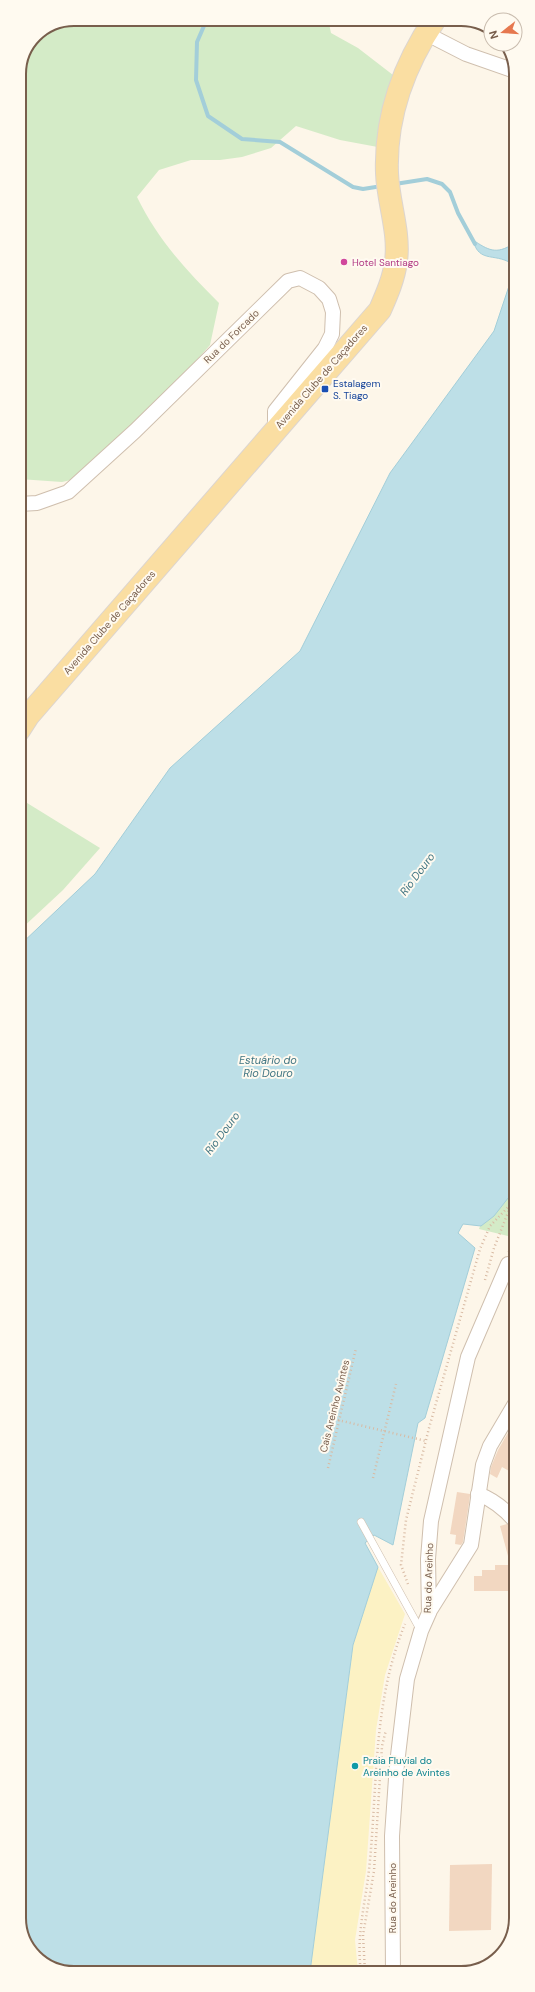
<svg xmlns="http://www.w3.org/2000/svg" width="535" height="1992" viewBox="0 0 535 1992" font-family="'DM Sans',sans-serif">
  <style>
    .green { fill: #d4ebc7 }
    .sand { fill: #fcf2c4 }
    .water { fill: #bddfe7; stroke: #a3ced9 }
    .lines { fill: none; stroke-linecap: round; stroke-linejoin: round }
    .stream { stroke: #a3ced9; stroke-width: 4 }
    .building { fill: #f2d7c1 }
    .lane-casing { stroke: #cfbfae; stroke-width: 8 }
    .street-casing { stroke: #cfbfae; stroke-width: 16 }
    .primary-casing { stroke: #dcd5d0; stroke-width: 24 }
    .path { stroke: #d8baa3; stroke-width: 2.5; stroke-dasharray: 1 3; stroke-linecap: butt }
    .lane { stroke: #fff; stroke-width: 7 }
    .street { stroke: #fff; stroke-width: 14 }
    .primary { stroke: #fadea2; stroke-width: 22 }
    .hotel-dot { fill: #d1479c; stroke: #fffaf0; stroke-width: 1.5 }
    .transit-dot { fill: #1a4fb4; stroke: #fffaf0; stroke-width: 1.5 }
    .culture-dot { fill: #0f9aa8; stroke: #fffaf0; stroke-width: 1.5 }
    .labels { text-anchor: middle; stroke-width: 4; stroke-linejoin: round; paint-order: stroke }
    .hotel-label { font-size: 10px; fill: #b23c85; stroke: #fffaf0; text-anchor: start }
    .street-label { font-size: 10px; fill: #785e4c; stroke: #fffaf0 }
    .transit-label { font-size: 10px; fill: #164399; stroke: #fffaf0; text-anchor: start }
    .culture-label { font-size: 10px; fill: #0d838f; stroke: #fffaf0; text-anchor: start }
    .water-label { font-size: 11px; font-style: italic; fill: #427683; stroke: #fffaf0 }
    .rim { fill: none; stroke: #785e4c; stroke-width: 2 }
  </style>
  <rect width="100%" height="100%" fill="#fdf6e9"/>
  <g class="green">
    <path d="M74 19H328L331 33 358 48 393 75 383 148 340 140 296 126 271 148 242 157 220 160H191L159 170 137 197C158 240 185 269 219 303L210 345 97 474 62 482 19 479V74L35 35Z"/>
    <path d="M19 798 100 848 63 890 20 930Z"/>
    <path d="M516 1172V1238L479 1229 482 1221Z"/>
  </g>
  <path class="sand" d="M378 1567 405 1614 385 1675 376 1730 366 1871 355 1940 358 1972H310L353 1645Z"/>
  <g class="water">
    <path d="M515 208V266C497 251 479 265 473 240 488 250 496 255 513 244Z"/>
    <path d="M515 277 516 1188 494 1216 481 1226 463 1224 458 1233 475 1248 425 1418 418 1423 393 1545 374 1535 365 1543 378 1567 353 1645 310 1972 70 1973 38 1959 20 1929V945L95 874 170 768 300 651 390 473 494 331 510 283Z"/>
  </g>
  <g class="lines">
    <g class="stream">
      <path d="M207 19 197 42 196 80 208 116 242 139 280 142 353 187 363 189 382 186"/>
      <path d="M395 184 427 179 442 184 450 192 458 213 475 244"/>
    </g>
  </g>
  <g class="building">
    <path d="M516 1419V1462L511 1472 502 1467 497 1478 490 1474 491 1467 498 1450Z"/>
    <path d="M457 1492 470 1494V1496L463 1542 461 1545 455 1544 456 1535 450 1534Z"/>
    <path d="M507 1524 514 1530 516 1538V1570L512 1571 500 1526Z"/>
    <path d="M495 1565H510V1591H474V1576H482V1570H495Z"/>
    <path d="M492 1864 491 1930 449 1931 450 1865Z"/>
  </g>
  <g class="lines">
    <g class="lane-casing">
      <path id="lane" d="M361 1522 421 1631"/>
    </g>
    <g class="street-casing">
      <g id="street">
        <path d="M425 33 466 54 515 71"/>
        <path d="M19 504 37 503 68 492 135 431 288 281 300 278 319 288 329 299 333 312 332 334 325 348 275 411V429"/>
        <path d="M478 1494C494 1500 505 1509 516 1522"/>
        <path d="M429 1612 471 1545 483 1465 490 1446 516 1402"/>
        <path d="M393 1972 392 1836 397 1764 407 1679 421 1631 429 1613 428 1559 431 1521 468 1357 508 1264"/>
      </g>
    </g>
    <g class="primary-casing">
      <path id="primary" d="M19 730 28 716 380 310C387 294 394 278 396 261 400 232 388 202 387 173 385 118 404 65 435 19"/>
    </g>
    <g class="path">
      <path d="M509 1252 512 1203 516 1199"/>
      <path d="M485 1280 494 1248 511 1205"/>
      <path d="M338 1420 426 1441"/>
      <path d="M328 1468 356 1348"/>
      <path d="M373 1478 396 1384"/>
      <path d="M408 1584 401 1565 406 1520 429 1428 480 1249 490 1226 512 1203"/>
      <path d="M361 1972C356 1937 365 1905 369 1870 378 1786 372 1704 405 1624"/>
      <path d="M365 1972 363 1935 374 1871 382 1746 386 1730"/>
    </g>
    <use href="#lane" class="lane"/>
    <use href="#street" class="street"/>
    <use href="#primary" class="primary"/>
  </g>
  <circle class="hotel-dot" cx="344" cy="262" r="4"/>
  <rect class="transit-dot" x="321" y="385" width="8" height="8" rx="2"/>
  <circle class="culture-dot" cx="355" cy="1766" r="4"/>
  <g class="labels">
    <g class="hotel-label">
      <text x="352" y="266">Hotel Santiago</text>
    </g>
    <g class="street-label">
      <text transform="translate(231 336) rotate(-44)" y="4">Rua do Forcado</text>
      <text transform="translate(321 376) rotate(-49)" y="4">Avenida Clube de Caçadores</text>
      <text transform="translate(109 622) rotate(-49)" y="4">Avenida Clube de Caçadores</text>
      <text transform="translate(334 1406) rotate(-76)" y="4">Cais Areinho Avintes</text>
      <text transform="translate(428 1578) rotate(-88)" y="4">Rua do Areinho</text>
      <text transform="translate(392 1898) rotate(-90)" y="4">Rua do Areinho</text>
    </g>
    <g class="transit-label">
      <text x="333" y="387">Estalagem<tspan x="333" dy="12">S. Tiago</tspan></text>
    </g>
    <g class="culture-label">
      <text x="363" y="1764">Praia Fluvial do<tspan x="363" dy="12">Areinho de Avintes</tspan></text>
    </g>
    <g class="water-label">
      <text transform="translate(417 874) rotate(-53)" y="4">Rio Douro</text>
      <text x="268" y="1064">Estuário do<tspan x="268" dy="13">Rio Douro</tspan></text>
      <text transform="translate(222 1133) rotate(-53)" y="4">Rio Douro</text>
    </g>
  </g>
  <path d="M0 0H535V1992H0ZM74 26H461A48 48 0 0 1 509 74V1918A48 48 0 0 1 461 1966H74A48 48 0 0 1 26 1918V74A48 48 0 0 1 74 26Z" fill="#fffaf0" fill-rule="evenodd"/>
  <path class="rim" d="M74 26H461A48 48 0 0 1 509 74V1918A48 48 0 0 1 461 1966H74A48 48 0 0 1 26 1918V74A48 48 0 0 1 74 26Z"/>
  <g transform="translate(503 32) rotate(253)"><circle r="19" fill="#fffaf0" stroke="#c9bcae"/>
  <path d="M0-3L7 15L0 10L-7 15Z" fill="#e6784f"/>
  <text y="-6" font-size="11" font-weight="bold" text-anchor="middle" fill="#785e4c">N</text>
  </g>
</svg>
